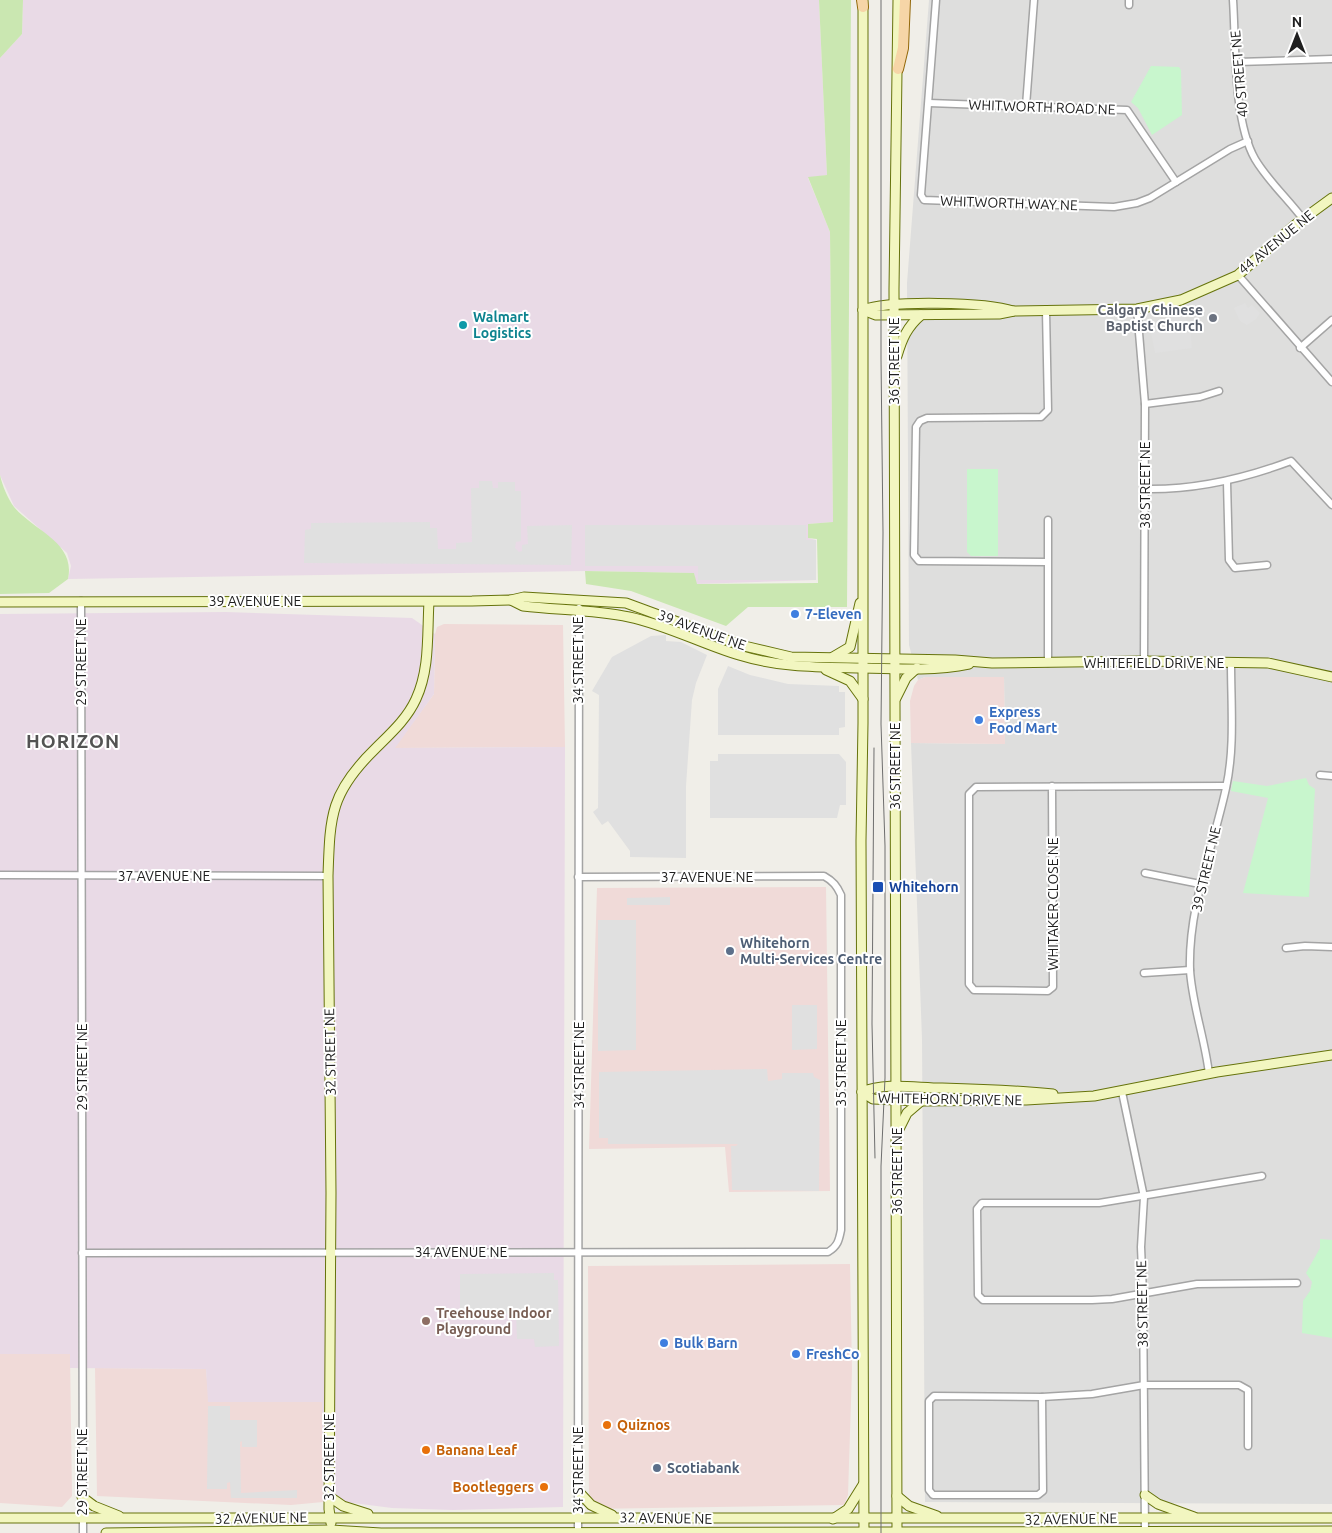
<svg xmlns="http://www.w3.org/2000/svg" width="1332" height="1533" viewBox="0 0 1332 1533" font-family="Ubuntu,sans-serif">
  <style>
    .residential { fill: #dededd }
    .commercial { fill: #f0dad8 }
    .industrial { fill: #e9dae6 }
    .grass { fill: #cae7b1 }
    .park { fill: #c8f6cd }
    .parking { fill: #e0e0e0 }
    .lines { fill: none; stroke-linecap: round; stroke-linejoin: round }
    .street-casing { stroke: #a4a4a4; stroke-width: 9 }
    .secondary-casing { stroke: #66730c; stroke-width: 11 }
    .primary-casing { stroke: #93680a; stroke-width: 12 }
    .street { stroke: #fff; stroke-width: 6 }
    .secondary { stroke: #f2f6c0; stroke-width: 9 }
    .primary { stroke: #f6d5a7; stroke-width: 10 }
    .tram { stroke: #6e6e6e; stroke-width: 1 }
    .worship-dot { fill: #6b7280; stroke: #fff; stroke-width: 2 }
    .culture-dot { fill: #0f9aa8; stroke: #fff; stroke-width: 2 }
    .shop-dot { fill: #3f7fe0; stroke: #fff; stroke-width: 2 }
    .transit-dot { fill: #1a4fb4; stroke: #fff; stroke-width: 2 }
    .service-dot { fill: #5c6f8a; stroke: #fff; stroke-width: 2 }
    .education-dot { fill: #8d6e63; stroke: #fff; stroke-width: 2 }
    .food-dot { fill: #e8710a; stroke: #fff; stroke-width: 2 }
    .labels { text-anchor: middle; stroke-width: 4; stroke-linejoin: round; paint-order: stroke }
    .street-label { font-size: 14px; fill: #202020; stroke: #fff }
    .worship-label { font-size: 14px; font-weight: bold; fill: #5b616d; stroke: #fff; text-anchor: end }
    .culture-label { font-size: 14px; font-weight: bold; fill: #0d838f; stroke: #fff; text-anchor: start }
    .shop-label { font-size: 14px; font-weight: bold; fill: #366cbe; stroke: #fff; text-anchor: start }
    .transit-label { font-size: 14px; font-weight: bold; fill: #164399; stroke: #fff; text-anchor: start }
    .service-label { font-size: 14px; font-weight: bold; fill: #4e5e75; stroke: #fff; text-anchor: start }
    .education-label { font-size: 14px; font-weight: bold; fill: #785e54; stroke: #fff; text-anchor: start }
    .food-label { font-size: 14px; font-weight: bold; fill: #c56008; stroke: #fff; text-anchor: start }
    .district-label { font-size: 19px; font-weight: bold; letter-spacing: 1px; fill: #535353; stroke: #fff }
  </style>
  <rect width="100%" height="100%" fill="#f0eee8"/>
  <path class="residential" d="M929 0H1332V1504L925 1502 922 1039 911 743 1005 744 1004 677H925L918 680 909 645 907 283Z"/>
  <g class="commercial">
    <path d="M444 624 563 625 565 747 394 748 434 694 435 634 437 627Z"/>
    <path d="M925 677H1004L1005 744 911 743 910 701 914 686 918 680Z"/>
    <path d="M826 887 830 1191 729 1192 725 1147 589 1149 597 888Z"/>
    <path d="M850 1264 852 1370 848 1495 844 1505 589 1509 588 1266Z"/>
    <path d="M0 1354H70L72 1496 62 1507 0 1503Z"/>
    <path d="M95 1368 206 1369 209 1402H322L323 1502 291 1505 97 1496Z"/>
  </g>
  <g class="industrial">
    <path d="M23 0H819L827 175 808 178 830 232 833 522 808 524V538L816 540V580L696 584 694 573 585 571 68 579 71 566 67 553 14 506 0 475V58L22 34Z"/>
    <path d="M226 612 412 618 435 634 434 694 395 748 565 747 563 1507 453 1510 392 1508 353 1503 323 1502 322 1402H208L206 1369 70 1368V1354H0V614Z"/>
  </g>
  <g class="grass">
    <path d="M0 0H23L22 34 0 58Z"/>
    <path d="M819 0H851L847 607H748L726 626 631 591 586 584 585 571 694 573 697 584 818 583 817 539 808 538V524L833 522 830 232 808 177 827 175Z"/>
    <path d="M0 475C2 485 8 499 14 507 34 531 76 542 68 579L49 593 0 594Z"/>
  </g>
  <g class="park">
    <path d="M1151 66 1179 67 1181 70 1182 115 1152 135 1138 108 1131 102Z"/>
    <path d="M967 469H998V556H971L967 552Z"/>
    <path d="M1306 778 1309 785 1315 789 1309 897 1243 893 1268 798 1231 791 1233 781 1267 786Z"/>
    <path d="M1320 1239 1332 1240V1338L1302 1333 1303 1301 1310 1291 1312 1282 1306 1273 1320 1248Z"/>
  </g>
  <g class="parking">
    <path d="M1245 303 1248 308 1252 305 1260 313 1256 319 1247 325 1240 321 1234 308Z"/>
    <path d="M1180 315 1185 316 1191 334 1192 348 1155 353 1149 324Z"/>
    <path d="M479 481H492L493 488H498V482H515V491H521V541L516 542 515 548 519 552 522 551V545L528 544 527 526 572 525 571 565 304 563 305 530 311 529V523L430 522V528H437L438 549H456V543L472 542 471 488H479Z"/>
    <path d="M585 525H806V540H816V580H698V566H585Z"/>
    <path d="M666 635V641L681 642 707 655 696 683 692 700 686 786V858L630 857V851L608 821 602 825 593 812 598 808 599 695 592 691 612 657 651 636Z"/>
    <path d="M728 666 750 675 788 684 839 686V692H845V727L839 728V735H718V689Z"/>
    <path d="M718 754H839L846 762V805H840L837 818H710V761H718Z"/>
    <path d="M670 897V905H627V898Z"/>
    <path d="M598 920H636V1050L598 1051Z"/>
    <path d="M792 1005H817V1049L792 1050Z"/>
    <path d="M767 1069 768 1081 782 1079V1073H813L814 1077 820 1080 819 1191 732 1190 731 1146H736L738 1144H608V1138H599V1072Z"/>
    <path d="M554 1273V1280H558L559 1346 535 1347 534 1339H517L516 1314 460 1315V1274Z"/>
    <path d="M208 1406H230V1420H257V1447H242V1441L240 1442 241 1493 297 1490V1498H231L230 1482 227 1483V1489H207Z"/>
  </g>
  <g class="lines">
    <g class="street-casing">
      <g id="street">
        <path d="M936 0 921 195 924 200 1114 207 1137 203 1150 198 1230 149 1248 141"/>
        <path d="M1233 0C1236 45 1233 120 1255 159 1268 181 1288 199 1303 219"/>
        <path d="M1129 5V0"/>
        <path d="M1237 62 1332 59"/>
        <path d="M929 103 1127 110 1176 182"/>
        <path d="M1026 106 1034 0"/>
        <path d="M1238 275 1332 382"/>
        <path d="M1137 309 1145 404 1144 661"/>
        <path d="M1046 311 1048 410 1041 417 927 418 920 421 916 427 914 555 919 561 1047 562"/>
        <path d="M1300 348 1332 320"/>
        <path d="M1145 404 1200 397 1219 391"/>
        <path d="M1227 482 1229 560 1235 568 1267 565"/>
        <path d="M1145 489C1196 490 1243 479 1291 461L1332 505"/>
        <path d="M81 601 83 1533"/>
        <path d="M1048 663V520"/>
        <path d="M1320 775 1332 776"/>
        <path d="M1052 786 1053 987 1048 991 974 990 969 984V794L976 787 1226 786"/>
        <path d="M1145 873 1200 884"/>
        <path d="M0 875 328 876"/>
        <path d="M1286 948 1305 946 1332 947"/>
        <path d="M1144 973 1190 970"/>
        <path d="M1209 1074C1205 1039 1192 1004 1190 970 1188 907 1213 848 1226 788 1235 748 1231 704 1231 663"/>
        <path d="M1122 1092 1144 1197 1141 1247 1143 1294 1145 1533"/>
        <path d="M1262 1176 1099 1203H982L977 1209 978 1295 983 1300H1092L1112 1299 1197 1284 1297 1283"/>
        <path d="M82 1253 828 1252C838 1246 839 1240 841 1230V895C837 886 833 881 824 876L578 877"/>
        <path d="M934 1396 1042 1397 1043 1491 1038 1495H933L929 1490V1401Z"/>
        <path d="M1042 1397 1092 1394 1144 1385H1239L1248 1390V1446"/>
        <path d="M578 1532 579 608"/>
      </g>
    </g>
    <g class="secondary-casing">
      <g id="secondary">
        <path d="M863 1V723L861 841 864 1533"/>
        <path d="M863 310 876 315 999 314 1014 311 1137 309 1181 300 1238 275 1295 225 1332 198"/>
        <path d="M863 310C889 300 987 302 1013 311"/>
        <path d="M897 356C902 339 907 327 921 315"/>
        <path d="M511 600 523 606C558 610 595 610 629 617 667 625 702 644 739 655 781 668 820 667 863 668 897 669 935 671 969 664"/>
        <path d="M0 602 472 601 511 600 524 597 626 603 740 645 791 657 955 660 992 663 1144 661 1268 663 1332 677"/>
        <path d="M833 657 850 647 860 603"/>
        <path d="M826 670 850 681 863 699"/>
        <path d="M896 698 906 678 917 668"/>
        <path d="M862 1092 873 1099 921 1101 1026 1100 1094 1096 1217 1072 1332 1055"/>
        <path d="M862 1092C885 1082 917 1088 942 1088 979 1089 1016 1090 1053 1094"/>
        <path d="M898 1131 907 1113 921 1101"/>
        <path d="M579 1492 591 1505 612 1515"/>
        <path d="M1145 1495 1158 1504 1194 1517"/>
        <path d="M897 1496 909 1506 937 1516"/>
        <path d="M82 1497 94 1506 119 1516"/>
        <path d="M330 1497 343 1506 368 1514"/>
        <path d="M0 1518H1332"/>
        <path d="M833 1519 848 1509 863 1485"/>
        <path d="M331 1523 329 1509 331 1193 328 876C330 816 330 793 375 749 390 734 407 719 416 699 430 669 427 634 429 602"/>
        <path d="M106 1533 331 1530 381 1533 1332 1531"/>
        <path d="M897 1533 894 289 898 0"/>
      </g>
    </g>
    <g class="primary-casing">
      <g id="primary">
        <path d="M862 0 863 7"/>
        <path d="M898 69 903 48 905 0"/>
      </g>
    </g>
    <use href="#street" class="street"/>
    <use href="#secondary" class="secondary"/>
    <use href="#primary" class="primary"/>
    <g class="tram">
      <path d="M874 748 872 1024 875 1158"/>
      <path d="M881 1533V1166L885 1078V846L881 724 883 533 881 358V0"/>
    </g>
  </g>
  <circle class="worship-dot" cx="1213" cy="318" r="5"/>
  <circle class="culture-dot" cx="463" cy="325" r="5"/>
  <g class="shop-dot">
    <circle cx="795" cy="614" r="5"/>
    <circle cx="979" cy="720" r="5"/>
    <circle cx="664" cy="1343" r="5"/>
    <circle cx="796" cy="1354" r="5"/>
  </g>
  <rect class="transit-dot" x="872" y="881" width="12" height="12" rx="2.5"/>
  <g class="service-dot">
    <circle cx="730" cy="951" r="5"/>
    <circle cx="657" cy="1468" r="5"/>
  </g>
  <circle class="education-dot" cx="426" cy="1321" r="5"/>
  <g class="food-dot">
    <circle cx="607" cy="1425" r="5"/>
    <circle cx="426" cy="1450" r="5"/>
    <circle cx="544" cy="1487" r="5"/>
  </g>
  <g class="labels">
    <g class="street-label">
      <text transform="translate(1239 74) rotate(-95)" y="5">40 STREET NE</text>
      <text transform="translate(1042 107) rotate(2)" y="5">WHITWORTH ROAD NE</text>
      <text transform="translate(1009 203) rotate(2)" y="5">WHITWORTH WAY NE</text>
      <text transform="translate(1276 242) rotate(-39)" y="5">44 AVENUE NE</text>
      <text transform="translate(894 361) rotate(-90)" y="5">36 STREET NE</text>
      <text transform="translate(1145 485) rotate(-90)" y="5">38 STREET NE</text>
      <text x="255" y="606">39 AVENUE NE</text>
      <text transform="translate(702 630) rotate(20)" y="5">39 AVENUE NE</text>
      <text transform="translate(578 660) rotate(-90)" y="5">34 STREET NE</text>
      <text transform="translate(81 662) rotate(-90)" y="5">29 STREET NE</text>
      <text x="1154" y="668">WHITEFIELD DRIVE NE</text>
      <text transform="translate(895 766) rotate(-90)" y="5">36 STREET NE</text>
      <text transform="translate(1206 869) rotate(-77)" y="5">39 STREET NE</text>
      <text x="164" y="881">37 AVENUE NE</text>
      <text x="707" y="882">37 AVENUE NE</text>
      <text transform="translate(1053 904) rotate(-90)" y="5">WHITAKER CLOSE NE</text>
      <text transform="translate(330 1052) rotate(-91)" y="5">32 STREET NE</text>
      <text transform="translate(841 1063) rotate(-90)" y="5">35 STREET NE</text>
      <text transform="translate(579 1065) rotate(-90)" y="5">34 STREET NE</text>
      <text transform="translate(82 1067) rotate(-90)" y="5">29 STREET NE</text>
      <text transform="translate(950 1099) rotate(1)" y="5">WHITEHORN DRIVE NE</text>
      <text transform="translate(897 1171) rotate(-90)" y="5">36 STREET NE</text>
      <text x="461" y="1257">34 AVENUE NE</text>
      <text transform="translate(1142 1304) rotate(-91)" y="5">38 STREET NE</text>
      <text transform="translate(329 1457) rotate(-90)" y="5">32 STREET NE</text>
      <text transform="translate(578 1470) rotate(-90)" y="5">34 STREET NE</text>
      <text transform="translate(82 1472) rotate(-90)" y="5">29 STREET NE</text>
      <text transform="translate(261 1518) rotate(-1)" y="5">32 AVENUE NE</text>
      <text transform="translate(666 1518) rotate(1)" y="5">32 AVENUE NE</text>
      <text transform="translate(1071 1519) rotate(-1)" y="5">32 AVENUE NE</text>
    </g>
    <g class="worship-label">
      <text x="1203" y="315">Calgary Chinese<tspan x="1203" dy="16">Baptist Church</tspan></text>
    </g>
    <g class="culture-label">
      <text x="473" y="322">Walmart<tspan x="473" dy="16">Logistics</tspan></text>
    </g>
    <g class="shop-label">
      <text x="805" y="619">7-Eleven</text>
      <text x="989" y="717">Express<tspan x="989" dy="16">Food Mart</tspan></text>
      <text x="674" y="1348">Bulk Barn</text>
      <text x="806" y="1359">FreshCo</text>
    </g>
    <g class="transit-label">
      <text x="889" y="892">Whitehorn</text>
    </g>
    <g class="service-label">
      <text x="740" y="948">Whitehorn<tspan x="740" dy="16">Multi-Services Centre</tspan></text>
      <text x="667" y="1473">Scotiabank</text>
    </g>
    <g class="education-label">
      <text x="436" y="1318">Treehouse Indoor<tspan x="436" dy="16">Playground</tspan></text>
    </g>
    <g class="food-label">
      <text x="617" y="1430">Quiznos</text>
      <text x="436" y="1455">Banana Leaf</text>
      <text x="534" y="1492" text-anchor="end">Bootleggers</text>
    </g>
    <g class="district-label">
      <text x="73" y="748">HORIZON</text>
    </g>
  </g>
  <g transform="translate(1297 35)" stroke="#ffffff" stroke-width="4" paint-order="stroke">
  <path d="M0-4L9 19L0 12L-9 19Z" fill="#202020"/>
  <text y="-8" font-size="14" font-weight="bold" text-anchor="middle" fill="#202020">N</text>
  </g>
</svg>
